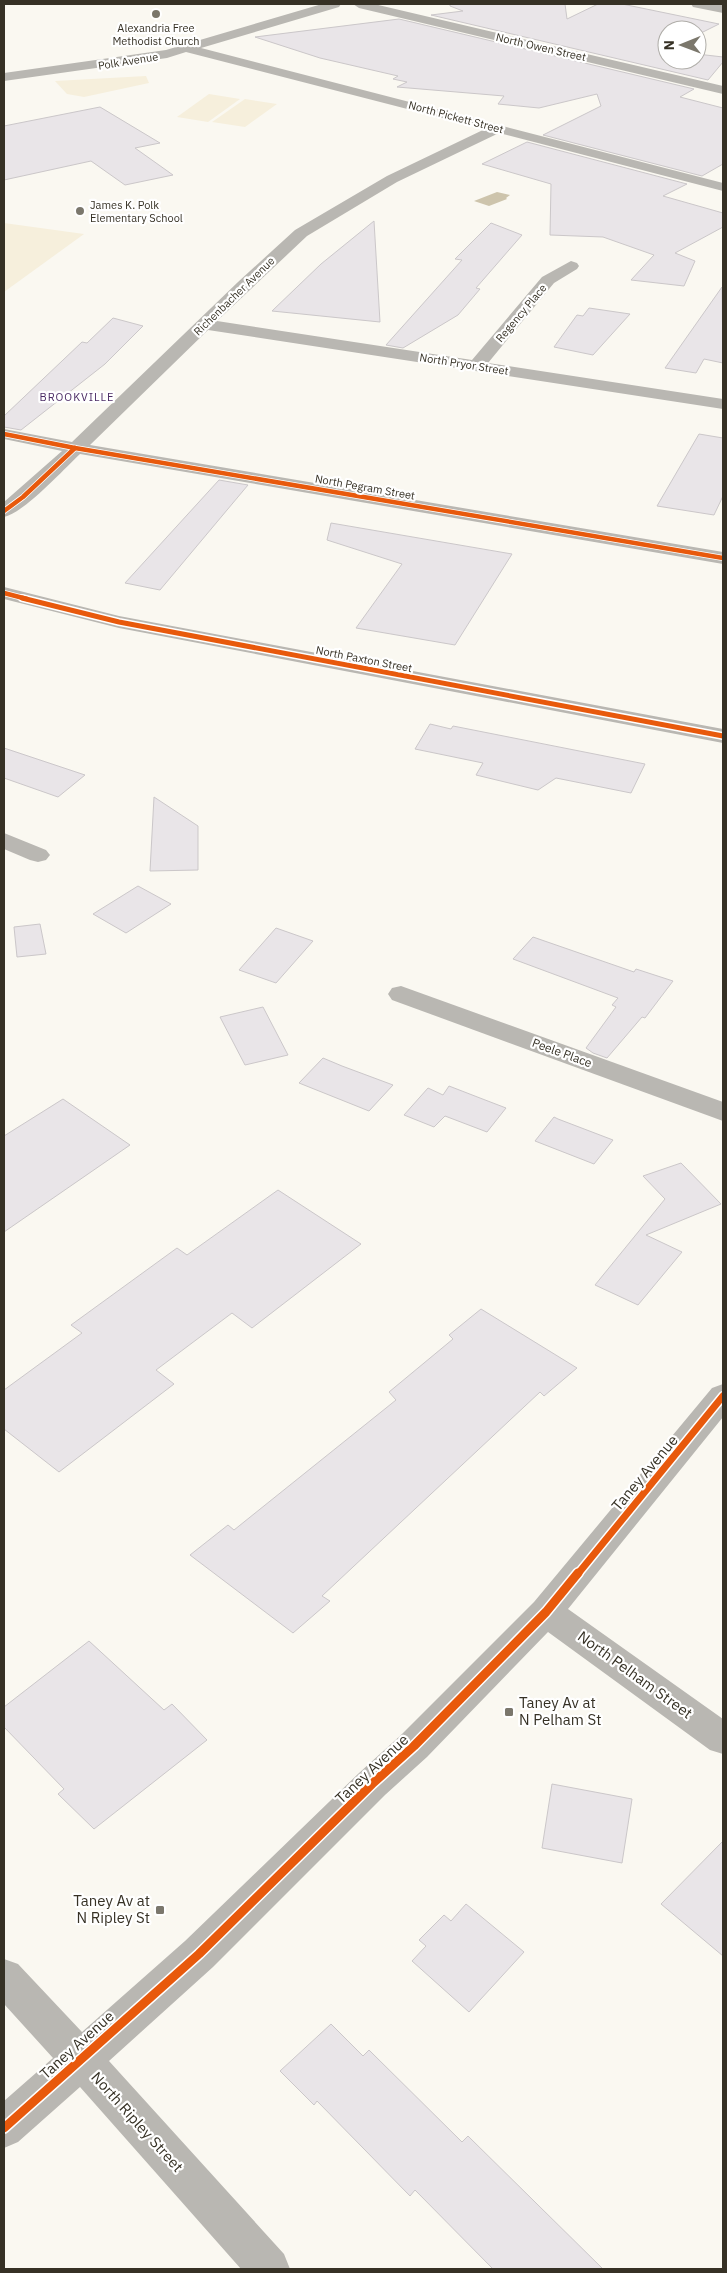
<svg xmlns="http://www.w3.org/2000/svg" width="727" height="2273" viewBox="0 0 727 2273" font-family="'IBM Plex Sans',sans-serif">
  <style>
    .green { fill: #f6efdc }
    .water { fill: #cdc4ac }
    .building { fill: #e9e5e8; stroke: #cbc7c9 }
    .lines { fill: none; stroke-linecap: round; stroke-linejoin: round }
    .minor { fill: #b9b7b2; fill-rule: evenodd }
    .cycleway-far3-casing { stroke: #fff; stroke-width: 6 }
    .cycleway-far2-casing { stroke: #fff; stroke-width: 8 }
    .cycleway-far1-casing { stroke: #fff; stroke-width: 10 }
    .cycleway-casing { stroke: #fff; stroke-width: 12 }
    .cycleway-far3 { stroke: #e8590c; stroke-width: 4.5 }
    .cycleway-far2 { stroke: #e8590c; stroke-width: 5 }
    .cycleway-far1 { stroke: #e8590c; stroke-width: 7 }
    .cycleway { stroke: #e8590c; stroke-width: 9 }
    .poi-dot { fill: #7b776c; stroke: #fff; stroke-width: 2 }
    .labels { text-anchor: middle; stroke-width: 4.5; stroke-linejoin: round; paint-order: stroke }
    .far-poi-label { font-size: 11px; fill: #363125; stroke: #fff }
    .far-street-label { font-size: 11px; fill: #363125; stroke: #fff }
    .far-neighbourhood-label { font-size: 11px; letter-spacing: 1px; fill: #4c2c65; stroke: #fff }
    .street-label { font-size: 12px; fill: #363125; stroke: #fff }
    .near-street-label { font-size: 15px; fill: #363125; stroke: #fff }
    .near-poi-label { font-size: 15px; fill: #363125; stroke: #fff; text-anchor: start }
  </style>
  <rect width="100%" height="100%" fill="#faf8f1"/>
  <g class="green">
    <path d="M146 76 149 83 84 97 67 94 55 81Z"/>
    <path d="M209 94 240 99 208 122 177 117Z"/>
    <path d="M245 99 277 104 245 127 212 122Z"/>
    <path d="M4 223 84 234 4 292Z"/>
  </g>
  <path class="water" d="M497 192 510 195 506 198 507 199 489 206 474 201Z"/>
  <g class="building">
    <path d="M450 4H565L567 19 598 4H622L719 24 697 35V30H667V60H697V54L723 57V62L708 80 431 15 463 11 450 6Z"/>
    <path d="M399 19 694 89 680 97 723 108V164L702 176 543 135 601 106 597 94 539 108 498 104 504 96 397 87 407 82 393 79 398 76 320 58 255 37Z"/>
    <path d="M100 107 160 143 135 148 173 175 125 185 91 161 4 180V126Z"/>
    <path d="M527 142 687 184 663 196 723 213V227L675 253 695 261 684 286 631 280 654 255 603 237 550 235 551 184 482 164Z"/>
    <path d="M374 221 380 322 272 311 321 264Z"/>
    <path d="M491 223 522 235 476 288 480 289 458 315 403 348 386 345 462 260 455 259Z"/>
    <path d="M722 287 723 363 704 359 696 373 665 368Z"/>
    <path d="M589 308 630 314 593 355 554 347 577 315 583 316Z"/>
    <path d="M113 318 143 326 105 364 21 430 4 427V416L82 342 87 343Z"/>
    <path d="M699 434 723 438V496L714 515 657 506Z"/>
    <path d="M219 480 248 485 160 590 125 583Z"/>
    <path d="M331 523 512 554 455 645 356 628 402 564 327 540Z"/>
    <path d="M430 724 451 729 453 726 645 764 631 793 556 778 538 790 476 775 483 763 415 749Z"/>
    <path d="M4 748 85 775 58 797 4 778Z"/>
    <path d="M154 797 198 826V870L150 871Z"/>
    <path d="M138 886 171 904 126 933 93 914Z"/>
    <path d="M40 924 46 954 17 957 14 927Z"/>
    <path d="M276 928 313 941 276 983 239 970Z"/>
    <path d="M533 937 634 972 636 969 673 981 645 1018 642 1017 607 1058 593 1053 586 1048 616 1007 612 1005 618 998 513 959Z"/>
    <path d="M263 1007 288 1055 245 1065 220 1017Z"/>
    <path d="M323 1058 342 1066 393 1085 369 1111 299 1083Z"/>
    <path d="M449 1086 480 1098 506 1108 487 1132 445 1116 434 1127 404 1115 428 1088 443 1095Z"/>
    <path d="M63 1099 130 1145 4 1232V1136Z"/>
    <path d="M554 1117 558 1119 613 1140 594 1164 535 1141Z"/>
    <path d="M681 1163 721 1204 646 1235 682 1252 638 1305 595 1285 665 1199 643 1176Z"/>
    <path d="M278 1190 361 1244 252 1328 232 1313 156 1370 174 1384 59 1472 4 1429V1390L82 1333 71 1325 177 1248 187 1255Z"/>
    <path d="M481 1309 577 1368 544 1396 540 1392 322 1596 330 1601 293 1633 190 1555 228 1525 234 1530 396 1400 389 1392 453 1339 449 1335Z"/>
    <path d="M89 1641 164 1710 172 1704 207 1740 94 1829 58 1794 64 1789 4 1727V1707Z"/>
    <path d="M552 1784 632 1799 622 1863 542 1848Z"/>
    <path d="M723 1841V1956L661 1904Z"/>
    <path d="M466 1904 524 1952 469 2012 412 1961 426 1946 419 1940 444 1915 451 1921Z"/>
    <path d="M331 2024 363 2056 369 2050 462 2142 468 2136 603 2269H493L415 2190 410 2196 317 2101 314 2105 280 2071Z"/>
  </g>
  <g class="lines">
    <g class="minor">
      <path d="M322 4H341L339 7 201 48 723 183V191L499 133 397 182 307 236 217 321 472 360 542 277 571 261 577 263 579 266 577 269 554 283 488 363 723 399V409L208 330 90 445 723 552V564L80 454C63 470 25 512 4 517V502L62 451 4 439V429L72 442 238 282 295 230 387 176 485 129 186 52 167 58 4 81V73L166 50Z"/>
      <path d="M353 4H374L723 86V94L359 8Z"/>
      <path d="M691 4 723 5V13L693 7Z"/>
      <path d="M4 587 119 616 723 729V743L119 628 4 599Z"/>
      <path d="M4 833 46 850 50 855 46 860 38 862 30 860 4 849Z"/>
      <path d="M401 986 723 1102V1121L392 1000 388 994 392 988Z"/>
      <path d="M723 1384V1417L568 1609 723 1719V1754L710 1750 548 1632 427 1757 385 1795 213 1967 109 2061 284 2254 290 2269H241L80 2087 18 2142 4 2148V2101L53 2058 4 2004V1959L18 1964 82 2032 185 1941 359 1773 401 1735 534 1602 712 1388Z"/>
    </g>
    <g class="cycleway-far3-casing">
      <g id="cycleway-far3">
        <path d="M4 434 75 448 723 558"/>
        <path d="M4 511 23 497 75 448"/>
        <path d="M4 593 27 599"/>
      </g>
    </g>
    <g class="cycleway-far2-casing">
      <path id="cycleway-far2" d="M22 598 119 622 723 736"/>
    </g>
    <g class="cycleway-far1-casing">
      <path id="cycleway-far1" d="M577 1575 723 1396"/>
    </g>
    <g class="cycleway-casing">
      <path id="cycleway" d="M4 2128 199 1954 372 1784 414 1746 546 1612 578 1573"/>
    </g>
    <use href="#cycleway-far3" class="cycleway-far3"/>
    <use href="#cycleway-far2" class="cycleway-far2"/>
    <use href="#cycleway-far1" class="cycleway-far1"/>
    <use href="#cycleway" class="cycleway"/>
  </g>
  <g class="poi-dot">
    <circle cx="156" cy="14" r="5"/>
    <circle cx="80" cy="211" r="5"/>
    <rect x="504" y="1707" width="10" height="10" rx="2.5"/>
    <rect x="155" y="1905" width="10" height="10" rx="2.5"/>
  </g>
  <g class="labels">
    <g class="far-poi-label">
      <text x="156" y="32">Alexandria Free<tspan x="156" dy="13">Methodist Church</tspan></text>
      <text x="90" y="209" text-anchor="start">James K. Polk<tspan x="90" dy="13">Elementary School</tspan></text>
    </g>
    <g class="far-street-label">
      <text transform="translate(541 47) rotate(13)" y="4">North Owen Street</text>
      <text transform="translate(128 61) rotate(-9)" y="4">Polk Avenue</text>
      <text transform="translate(456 117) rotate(15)" y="4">North Pickett Street</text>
      <text transform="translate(234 296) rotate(-44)" y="4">Richenbacher Avenue</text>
      <text transform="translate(521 313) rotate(-50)" y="4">Regency Place</text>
      <text transform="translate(464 364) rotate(9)" y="4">North Pryor Street</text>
      <text transform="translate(365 487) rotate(10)" y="4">North Pegram Street</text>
      <text transform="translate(364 659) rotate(11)" y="4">North Paxton Street</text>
    </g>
    <g class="far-neighbourhood-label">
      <text x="77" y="401">BROOKVILLE</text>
    </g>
    <g class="street-label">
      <text transform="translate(562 1053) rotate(20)" y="4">Peele Place</text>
    </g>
    <g class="near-street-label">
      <text transform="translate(645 1473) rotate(-50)" y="5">Taney Avenue</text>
      <text transform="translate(635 1675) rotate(36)" y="5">North Pelham Street</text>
      <text transform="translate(372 1769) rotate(-43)" y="5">Taney Avenue</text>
      <text transform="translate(77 2045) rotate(-42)" y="5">Taney Avenue</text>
      <text transform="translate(137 2122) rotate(48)" y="5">North Ripley Street</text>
    </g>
    <g class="near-poi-label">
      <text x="519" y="1708">Taney Av at<tspan x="519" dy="17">N Pelham St</tspan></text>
      <text x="150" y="1906" text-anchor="end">Taney Av at<tspan x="150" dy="17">N Ripley St</tspan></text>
    </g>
  </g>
  <rect width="727" height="2273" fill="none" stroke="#363125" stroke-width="10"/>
  <g transform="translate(682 45) rotate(269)"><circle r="24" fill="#ffffff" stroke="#afada8"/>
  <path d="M0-4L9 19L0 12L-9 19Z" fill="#7b776c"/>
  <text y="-8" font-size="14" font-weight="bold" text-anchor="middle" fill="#363125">N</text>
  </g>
</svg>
